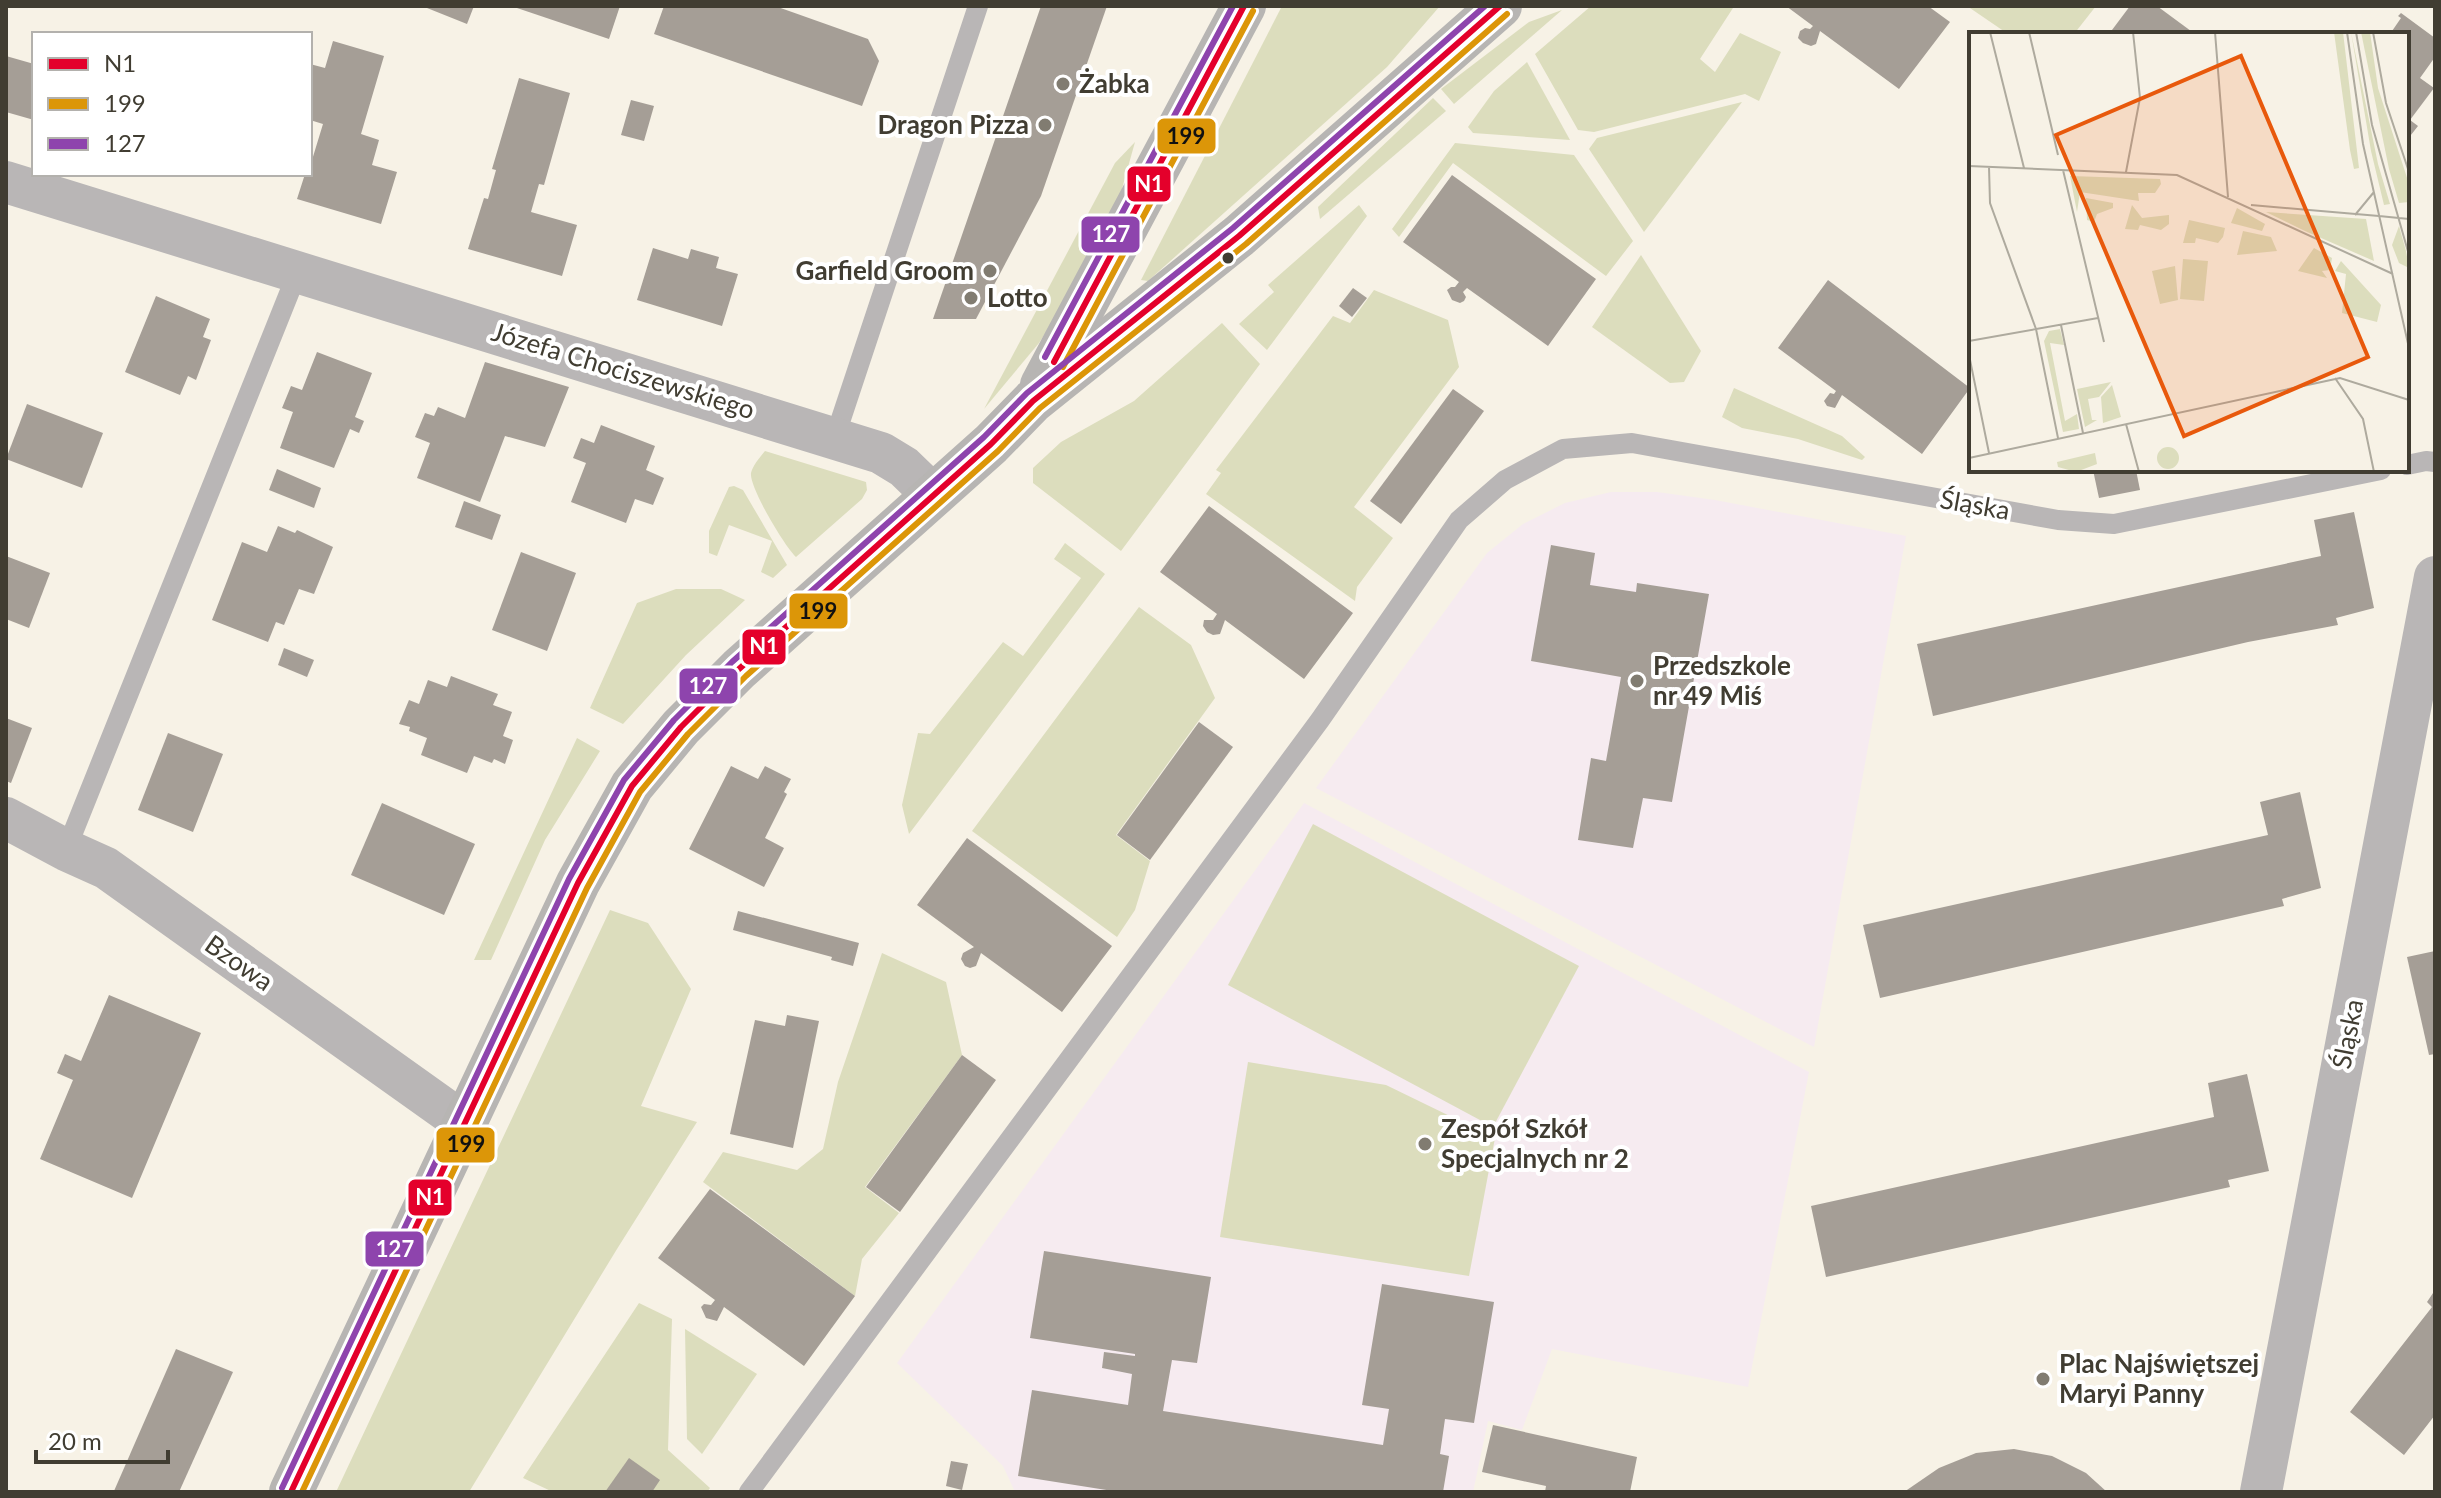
<svg xmlns="http://www.w3.org/2000/svg" width="2441" height="1498" viewBox="0 0 2441 1498" font-family="Lato,sans-serif">
  <style>
    .education { fill: #f6ebf0 }
    .green { fill: #dcddbd }
    .building { fill: #a59e96 }
    .lines { fill: none; stroke-linecap: round; stroke-linejoin: round }
    .lane { stroke: #b9b6b6; stroke-width: 20 }
    .street { stroke: #b9b6b6; stroke-width: 42 }
    .secondary { stroke: #b7b5b3; stroke-width: 44 }
    .bus-1-casing { stroke: #fff; stroke-width: 12 }
    .bus-2-casing { stroke: #fff; stroke-width: 12 }
    .bus-3-casing { stroke: #fff; stroke-width: 12 }
    .bus-1 { stroke: #e4002b; stroke-width: 6 }
    .bus-2 { stroke: #dc9608; stroke-width: 6 }
    .bus-3 { stroke: #8e44ad; stroke-width: 6 }
    .poi-dot { fill: #817c71; stroke: #fff; stroke-width: 3 }
    .bus-dot { fill: #413d32; stroke: #fff; stroke-width: 3 }
    .labels { text-anchor: middle; stroke-width: 8; stroke-linejoin: round; paint-order: stroke }
    .poi-label { font-size: 26px; font-weight: bold; fill: #413d32; stroke: #fff; text-anchor: start }
    .street-label { font-size: 26px; fill: #413d32; stroke: #fff }
    .inset-road { fill: none; stroke: #aeaa9e; stroke-width: 2 }
    .view { fill: #e8590c; fill-opacity: 0.15; stroke: #e8590c; stroke-width: 4 }
    .inset-edge { fill: none; stroke: #413d32; stroke-width: 4 }
    .line-badge { stroke: #fff; stroke-width: 3 }
    .badge-label { font-size: 22px; text-anchor: middle; font-weight: bold; fill: #fff }
    .pale-badge-label { font-size: 22px; text-anchor: middle; font-weight: bold; fill: #111 }
  </style>
  <rect width="100%" height="100%" fill="#f7f2e6"/>
  <g class="education">
    <path d="M1611 492H1657L1715 500 1906 536 1814 1047 1316 788 1487 553 1523 524 1565 503Z"/>
    <path d="M1304 803 1809 1072 1748 1387 1552 1349 1522 1430 1488 1421 1473 1492H1015L1003 1466 897 1363Z"/>
  </g>
  <g class="green">
    <path d="M1282 6H1440L1387 67 1148 281 1141 280Z"/>
    <path d="M1591 6H1730L1733 8 1700 59 1715 72 1740 33 1781 52 1759 101 1745 94 1594 132 1578 130 1535 54Z"/>
    <path d="M1967 6H2096L2074 34H2008Z"/>
    <path d="M1562 10 1454 104 1441 89 1529 22Z"/>
    <path d="M1527 62 1570 140 1473 133 1468 127 1494 91Z"/>
    <path d="M1433 98 1446 111 1320 219 1318 207Z"/>
    <path d="M1742 102 1644 232 1589 149 1597 138Z"/>
    <path d="M1135 142 1118 203 1102 244 1039 343 984 409 1115 163Z"/>
    <path d="M1455 143 1574 155 1633 241 1606 276 1453 163 1399 237 1392 229Z"/>
    <path d="M1359 205 1367 216 1267 350 1239 324 1274 292 1268 285Z"/>
    <path d="M1641 255 1701 351 1684 382 1670 383 1592 327Z"/>
    <path d="M1374 290 1448 320 1459 367 1354 507 1393 538 1357 587 1355 601 1206 494 1221 473 1216 470 1333 316 1350 323Z"/>
    <path d="M1222 323 1260 364 1121 551 1033 483V468L1061 442 1134 401Z"/>
    <path d="M1734 388 1842 436 1865 457 1862 460 1798 439 1742 428 1722 417Z"/>
    <path d="M765 451 866 482 867 490 862 499 796 557C785 547 749 487 751 473 753 465 760 457 765 451Z"/>
    <path d="M734 486 743 490 787 565 773 578 761 572 772 541 729 525 717 556 709 553V531L729 487Z"/>
    <path d="M1065 543 1105 574 909 834 902 805 918 733 930 734 1003 642 1023 656 1081 578 1054 559Z"/>
    <path d="M676 589H721L745 600 686 655 623 724 590 708 637 603Z"/>
    <path d="M1139 607 1191 645 1215 698 1116 835 1150 861 1135 910 1117 937 972 831Z"/>
    <path d="M577 738 600 751 545 840 491 960H474Z"/>
    <path d="M1313 824 1579 966 1493 1127 1228 985Z"/>
    <path d="M610 910 648 923 691 989 641 1106 697 1122 617 1249 469 1492H336Z"/>
    <path d="M882 953 946 982 962 1055 865 1187 899 1213 862 1259 855 1296 703 1182 723 1152 797 1170 823 1149 838 1082Z"/>
    <path d="M1248 1062 1386 1085 1495 1138 1469 1276 1220 1237Z"/>
    <path d="M639 1303 672 1319 668 1450 710 1488 707 1492H553L523 1478Z"/>
    <path d="M685 1329 757 1374 702 1454 687 1439Z"/>
  </g>
  <g class="building">
    <path d="M422 6H474L467 24Z"/>
    <path d="M511 6H620L609 39Z"/>
    <path d="M664 6H775L868 39 879 61 862 106 654 34Z"/>
    <path d="M1041 6H1107L1041 196 976 319H933Z"/>
    <path d="M1786 6H1928L1950 22 1899 89 1820 31 1816 44 1811 46 1803 43 1798 38 1800 31 1805 28 1810 29 1813 26Z"/>
    <path d="M2130 6H2157L2195 34H2109Z"/>
    <path d="M2401 13 2435 38V57L2420 78 2434 88 2410 120 2418 126 2407 140V34H2390L2401 18 2398 16Z"/>
    <path d="M333 41 384 56 361 134 379 140 372 165 397 172 381 224 297 199 305 174H310V159L312 160 323 124 310 120V64L325 68Z"/>
    <path d="M6 56 34 64V120L6 112Z"/>
    <path d="M519 78 570 93 544 185 539 184 531 212 577 225 562 276 468 249 484 198 488 199 496 170 492 169Z"/>
    <path d="M631 100 654 106 644 141 621 135Z"/>
    <path d="M1452 175 1596 279 1548 346 1467 288 1463 292 1466 297 1464 301 1460 303 1452 300 1447 290 1451 287H1455L1459 282 1403 242Z"/>
    <path d="M653 248 688 259 691 249 719 257 716 268 738 274 722 326 637 300Z"/>
    <path d="M1828 280 1970 388 1922 454 1842 395 1835 408 1827 406 1824 401 1830 393 1834 394 1836 391 1778 348Z"/>
    <path d="M1353 288 1367 298 1352 317 1339 306Z"/>
    <path d="M156 296 210 319 203 337 211 340 196 380 188 376 180 395 125 372Z"/>
    <path d="M317 352 372 373 355 417 364 421 359 433 350 429 334 468 280 448 293 412 282 408 291 386 302 390Z"/>
    <path d="M485 362 569 387 545 447 505 436 480 502 417 478 430 443 415 437 425 413 434 416 438 407 465 418Z"/>
    <path d="M1453 389 1484 411 1401 524 1370 501Z"/>
    <path d="M27 404 103 433 82 488 6 459Z"/>
    <path d="M601 425 655 446 646 470 664 478 653 505 635 499 626 523 571 502 586 463 573 458 581 438 594 443Z"/>
    <path d="M277 469 321 488 314 508 269 490Z"/>
    <path d="M2093 470H2136L2140 490 2099 498Z"/>
    <path d="M464 501 501 515 492 540 455 527Z"/>
    <path d="M1209 506 1353 613 1304 679 1225 620 1220 634 1213 635 1207 632 1203 626 1204 620H1213L1217 614 1160 572Z"/>
    <path d="M2354 512 2374 608 2336 618 2338 625 2248 642 1933 716 1917 644 2321 556 2314 520Z"/>
    <path d="M278 526 295 533 297 530 333 547 314 594 299 589 284 625 276 622 268 642 212 620 242 542 267 552Z"/>
    <path d="M1551 545 1595 553 1590 585 1636 592 1637 583 1709 594 1672 802 1643 798 1633 848 1578 840 1591 758 1606 761 1621 677 1531 661Z"/>
    <path d="M521 552 576 573 547 651 492 630Z"/>
    <path d="M6 556 50 573 29 628 6 619Z"/>
    <path d="M284 648 314 660 307 677 278 665Z"/>
    <path d="M451 676 498 694 493 705 512 712 503 736 513 740 505 764 494 759 492 763 474 756 467 773 421 755 427 738 409 731 410 727 399 724 409 700 419 704 428 680 447 687Z"/>
    <path d="M6 718 32 728 11 783 6 781Z"/>
    <path d="M1199 722 1233 747 1150 860 1117 835Z"/>
    <path d="M168 733 223 754 193 832 138 810Z"/>
    <path d="M731 766 758 779 765 766 791 779 784 792 787 794 765 838 784 848 764 887 689 849Z"/>
    <path d="M2300 792 2321 888 2282 899 2284 906 1880 998 1863 925 2268 835 2260 802Z"/>
    <path d="M382 803 475 844 444 915 351 875Z"/>
    <path d="M967 838 1112 946 1062 1012 981 953 976 966 970 968 965 966 961 959 963 953 974 947 917 905Z"/>
    <path d="M738 911 859 943 853 966 831 960 832 957 733 930Z"/>
    <path d="M2435 951V1054L2429 1055 2407 957Z"/>
    <path d="M109 995 201 1033 132 1198 40 1159 73 1080 57 1073 65 1054 81 1061Z"/>
    <path d="M787 1015 819 1021 793 1148 730 1134 755 1020 785 1026Z"/>
    <path d="M962 1055 996 1080 900 1212 866 1187Z"/>
    <path d="M2247 1074 2269 1171 2228 1180 2230 1187 1826 1277 1811 1206 2214 1117 2208 1083Z"/>
    <path d="M710 1189 855 1296 804 1366 724 1307 717 1321 706 1318 701 1307 704 1304 711 1305 715 1300 658 1258Z"/>
    <path d="M1044 1251 1211 1277 1197 1363 1172 1360 1163 1411 1383 1445 1389 1409 1362 1405 1382 1284 1494 1302 1474 1423 1445 1419 1440 1454 1449 1456 1443 1492H1119L1018 1476 1032 1390 1128 1405 1132 1374 1102 1368 1104 1352 1135 1356V1354L1030 1338Z"/>
    <path d="M2435 1290V1415L2404 1455 2350 1412 2432 1307 2427 1302Z"/>
    <path d="M176 1349 233 1372 179 1492H117L114 1491Z"/>
    <path d="M1493 1425 1637 1457 1630 1492H1545L1546 1486 1482 1472Z"/>
    <path d="M2014 1449 2052 1456 2086 1473 2107 1492H1904L1939 1468 1976 1453Z"/>
    <path d="M629 1458 660 1480 652 1492H605Z"/>
    <path d="M951 1461 968 1464 962 1490 946 1486Z"/>
  </g>
  <g class="lines">
    <g class="lane">
      <path d="M835 437 978 6"/>
      <path d="M2407 465 2426 461 2435 462"/>
      <path d="M66 850 298 271"/>
      <path d="M749 1492 1320 720 1459 520 1505 480 1563 449 1632 443 2058 520 2114 524 2381 470"/>
    </g>
    <g class="street">
      <path d="M6 182 881 453 904 467 934 496"/>
      <path d="M6 818 66 850 106 868 464 1123"/>
      <path d="M2261 1492 2435 577"/>
    </g>
    <g class="secondary">
      <path d="M1042 385 1244 6"/>
      <path d="M291 1492 578 883 632 786 681 727 739 669 991 444 1033 401 1239 236 1500 6"/>
    </g>
    <g class="bus-1-casing">
      <g id="bus-1">
        <path d="M1054 362 1244 6"/>
        <path d="M291 1492 578 883 632 786 681 727 739 669 991 444 1033 401 1239 236 1500 6"/>
      </g>
    </g>
    <g class="bus-2-casing">
      <g id="bus-2">
        <path d="M1063 367 1253 11"/>
        <path d="M302 1492 587 888 640 792 688 734 746 676 998 451 1040 408 1246 244 1507 14"/>
      </g>
    </g>
    <g class="bus-3-casing">
      <g id="bus-3">
        <path d="M1045 357 1233 6"/>
        <path d="M282 1488 569 879 624 780 674 720 732 662 984 437 1027 393 1233 228 1485 6"/>
      </g>
    </g>
    <use href="#bus-1" class="bus-1"/>
    <use href="#bus-2" class="bus-2"/>
    <use href="#bus-3" class="bus-3"/>
  </g>
  <g class="poi-dot">
    <circle cx="1063" cy="84" r="8"/>
    <circle cx="1045" cy="125" r="8"/>
    <circle cx="990" cy="271" r="8"/>
    <circle cx="971" cy="298" r="8"/>
    <circle cx="1637" cy="681" r="8"/>
    <circle cx="1425" cy="1144" r="8"/>
    <circle cx="2043" cy="1379" r="8"/>
  </g>
  <circle class="bus-dot" cx="1228" cy="258" r="7"/>
  <g class="labels">
    <g class="poi-label">
      <text x="1079" y="93">Żabka</text>
      <text x="1029" y="134" text-anchor="end">Dragon Pizza</text>
      <text x="974" y="280" text-anchor="end">Garfield Groom</text>
      <text x="987" y="307">Lotto</text>
      <text x="1653" y="675">Przedszkole<tspan x="1653" dy="30">nr 49 Miś</tspan></text>
      <text x="1441" y="1138">Zespół Szkół<tspan x="1441" dy="30">Specjalnych nr 2</tspan></text>
      <text x="2059" y="1373">Plac Najświętszej<tspan x="2059" dy="30">Maryi Panny</tspan></text>
    </g>
    <g class="street-label">
      <text transform="translate(623 371) rotate(17)" y="9">Józefa Chociszewskiego</text>
      <text transform="translate(1975 505) rotate(10)" y="9">Śląska</text>
      <text transform="translate(239 963) rotate(35)" y="9">Bzowa</text>
      <text transform="translate(2348 1034) rotate(-79)" y="9">Śląska</text>
    </g>
  </g>
  <g transform="translate(1969 32)">
    <rect width="440" height="440" fill="#f7f2e6"/>
    <path d="M365 0H374L390 136 385 137 381 118ZM382 0 409 132 421 172 415 173 402 119ZM392 0H401L409 56 440 152V170L430 171 420 137ZM101 144 191 147 192 152 186 161H169L170 169 111 160 108 180ZM117 166 144 171V176L128 182 125 190 118 188ZM163 173 173 186 200 183V192L192 198 171 193 169 198 156 197ZM268 176 296 192 293 199 262 191ZM297 180 397 187 405 229 336 199ZM220 188 256 196 254 205 249 211 227 206 226 211H214ZM430 194 437 219 440 236 430 231 423 213ZM274 199 302 205 308 219 268 223ZM345 216 363 226 361 238 353 239 358 246 329 239ZM214 227 239 229 235 269 211 267ZM372 229 412 273 408 290 373 281 377 242 366 239ZM206 234 209 268 191 272 183 239ZM91 297 95 313 81 311 96 389 108 382 110 397 94 400 75 309 80 299ZM142 350 130 365 119 367 123 388H128L116 395 108 357ZM143 353 152 385 134 391 132 365ZM188 426a11 11 0 1 1 22 0a11 11 0 1 1-22 0ZM126 421 128 432 107 440 89 435 88 430Z" fill="#dcddbd"/>
    <path class="inset-road" d="M21 0 55 136M60 0 89 123M246 0 259 165M378 0 394 112 440 316M387 0 403 93 440 223M404 0 417 71 440 140M0 134 208 143 424 242M20 135 21 171 67 297 89 406M94 138 135 310M157 140 171 66 164 0M282 173 410 184M386 183 405 160M410 184 440 187M92 293 114 401M0 309 129 286M0 323 20 421M366 346 394 387 405 440M157 392 170 440M0 426 371 346 440 368"/>
    <path class="view" d="M272 24 399 325 215 404 87 103Z"/>
    <rect width="440" height="440" class="inset-edge"/>
  </g>
  <g class="line-badge">
    <rect x="1156" y="117" width="61" height="38" rx="8" fill="#dc9608"/>
    <rect x="1126" y="165" width="46" height="38" rx="8" fill="#e4002b"/>
    <rect x="1080" y="215" width="61" height="39" rx="8" fill="#8e44ad"/>
    <rect x="788" y="592" width="61" height="38" rx="8" fill="#dc9608"/>
    <rect x="741" y="628" width="46" height="38" rx="8" fill="#e4002b"/>
    <rect x="678" y="667" width="61" height="38" rx="8" fill="#8e44ad"/>
    <rect x="435" y="1126" width="61" height="38" rx="8" fill="#dc9608"/>
    <rect x="407" y="1178" width="46" height="39" rx="8" fill="#e4002b"/>
    <rect x="364" y="1230" width="61" height="38" rx="8" fill="#8e44ad"/>
  </g>
  <g class="badge-label">
    <text x="1149" y="192">N1</text>
    <text x="1111" y="242">127</text>
    <text x="764" y="654">N1</text>
    <text x="708" y="694">127</text>
    <text x="430" y="1205">N1</text>
    <text x="395" y="1257">127</text>
  </g>
  <g class="pale-badge-label">
    <text x="1186" y="144">199</text>
    <text x="818" y="619">199</text>
    <text x="466" y="1152">199</text>
  </g>
  <rect width="2441" height="1498" fill="none" stroke="#413d32" stroke-width="16"/>
  <rect x="32" y="32" width="280" height="144" fill="#ffffff" stroke="#b3b1ad" stroke-width="2"/>
  <rect x="48" y="58" width="40" height="12" fill="#e4002b" stroke="#b3b1ad" stroke-width="2"/>
  <text x="104" y="72" font-size="24" fill="#413d32">N1</text>
  <rect x="48" y="98" width="40" height="12" fill="#dc9608" stroke="#b3b1ad" stroke-width="2"/>
  <text x="104" y="112" font-size="24" fill="#413d32">199</text>
  <rect x="48" y="138" width="40" height="12" fill="#8e44ad" stroke="#b3b1ad" stroke-width="2"/>
  <text x="104" y="152" font-size="24" fill="#413d32">127</text>
  <path d="M36 1450v12h132v-12" fill="none" stroke="#413d32" stroke-width="4"/>
  <text x="48" y="1450" font-size="24" fill="#413d32" stroke="#ffffff" stroke-width="6" paint-order="stroke">20 m</text>
</svg>
